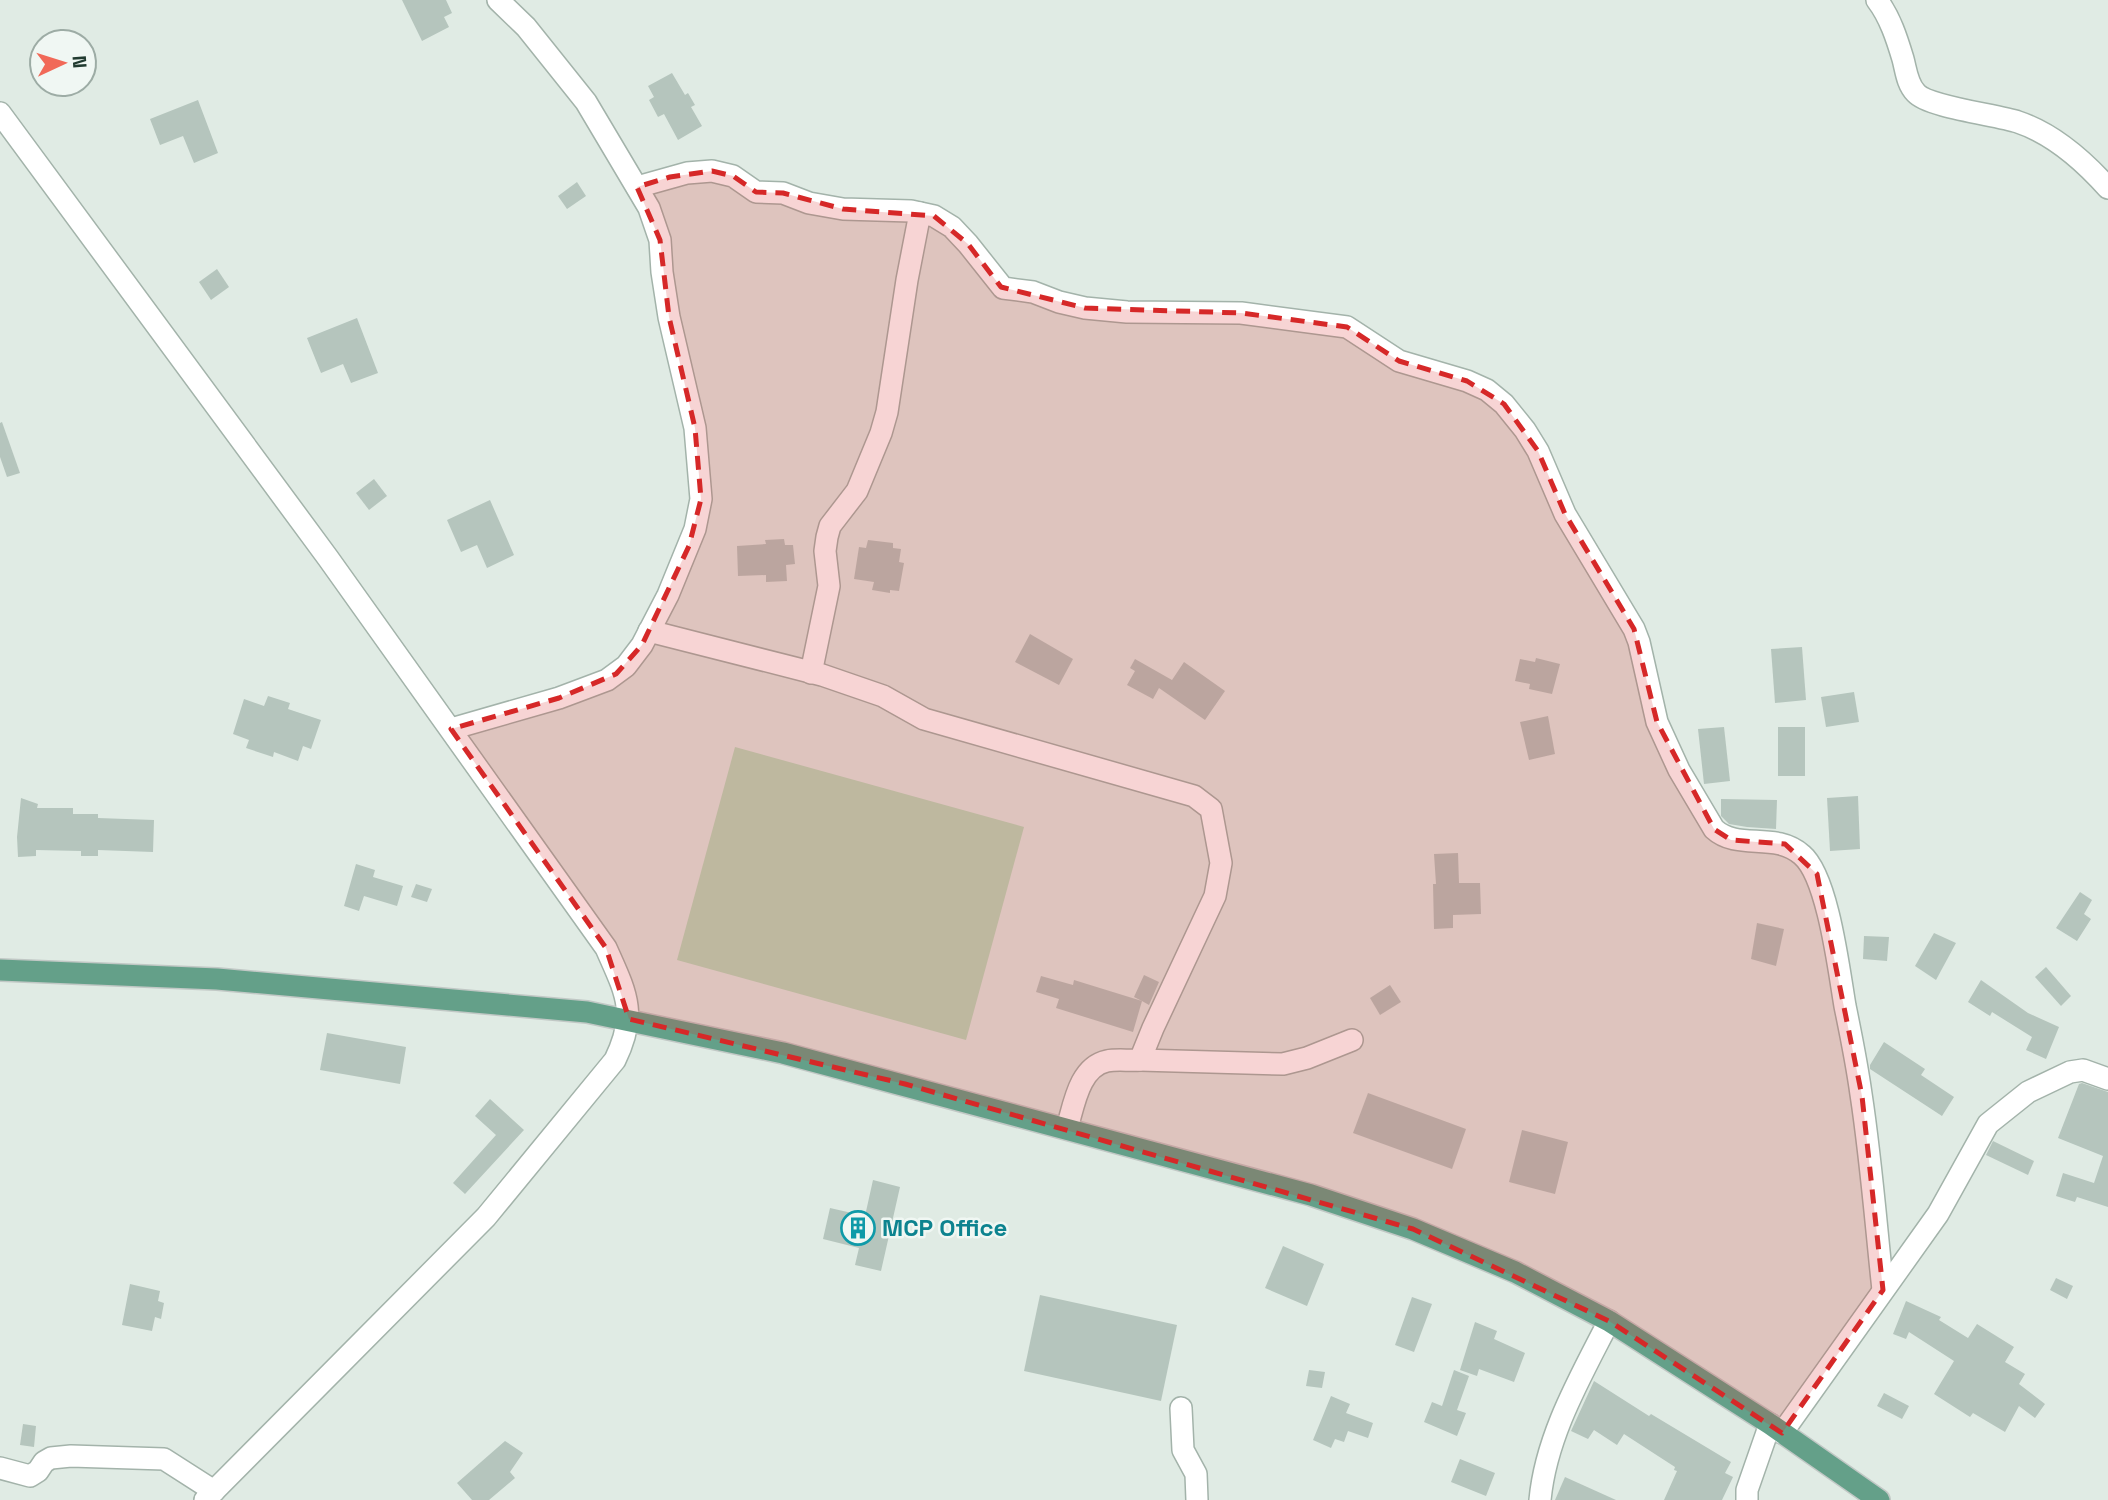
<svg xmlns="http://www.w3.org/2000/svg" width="2108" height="1500" viewBox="0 0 2108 1500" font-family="'Space Grotesk',sans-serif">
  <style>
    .green { fill: #b8dcbd }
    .building { fill: #b5c5bd }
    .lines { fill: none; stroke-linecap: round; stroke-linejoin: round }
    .minor-casing { stroke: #a3b3aa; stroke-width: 24 }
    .major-casing { stroke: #c1c8c5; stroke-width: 24 }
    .minor { stroke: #fff; stroke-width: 21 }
    .major { stroke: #64a089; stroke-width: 21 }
    .marked { fill: #d62828; fill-opacity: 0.2; stroke: #d62828; stroke-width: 5; stroke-dasharray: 14 9; stroke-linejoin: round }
    .labels { text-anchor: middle; stroke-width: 5; stroke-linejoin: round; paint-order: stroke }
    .culture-label { font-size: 24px; font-weight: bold; fill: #0d838f; stroke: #f0f7f3; text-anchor: start }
  </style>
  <rect width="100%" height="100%" fill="#e0ebe4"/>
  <path class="green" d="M735 747 1024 827 966 1040 677 960Z"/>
  <g class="building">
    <path d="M402 0H446L452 13 444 17 449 27 422 41Z"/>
    <path d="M672 73 685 95 688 93 695 105 691 107 702 126 678 140 664 114 658 117 649 100 654 97 648 86Z"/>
    <path d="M198 100 218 153 194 163 183 136 160 145 150 119Z"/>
    <path d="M577 182 586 196 567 209 558 196Z"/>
    <path d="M217 269 229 287 211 300 199 282Z"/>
    <path d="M357 318 378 373 351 383 343 364 321 373 307 338Z"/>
    <path d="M2 422 20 473 7 477 0 457V423Z"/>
    <path d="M374 479 387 496 369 510 356 493Z"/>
    <path d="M490 500 514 555 487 568 477 545 461 552 447 520Z"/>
    <path d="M784 539 785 545H793L795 564 786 565 787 581 766 582V575L738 576 737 546 766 544 765 540Z"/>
    <path d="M868 540 893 543V548L901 549 899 562 904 563 899 591 890 590V593L872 590 874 582 854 579 859 547 866 548Z"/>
    <path d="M1030 634 1073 659 1059 685 1015 662Z"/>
    <path d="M1802 647 1806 700 1775 703 1771 649Z"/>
    <path d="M1536 658 1560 664 1552 694 1529 689 1530 684 1515 681 1520 659 1535 662Z"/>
    <path d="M1135 659 1172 680 1184 662 1225 691 1205 720 1159 688 1153 699 1127 685 1135 671 1130 668Z"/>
    <path d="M1854 692 1859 722 1826 727 1821 697Z"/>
    <path d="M268 696 290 703 288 709 321 720 311 749 303 746 298 761 274 752 273 757 246 748 249 740 233 734 244 699 264 706Z"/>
    <path d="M1548 716 1555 754 1529 760 1520 722Z"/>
    <path d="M1724 727 1730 781 1704 784 1698 729Z"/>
    <rect x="1778" y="727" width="27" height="49"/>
    <path d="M1858 796 1860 849 1830 851 1827 798Z"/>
    <path d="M21 798 38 804 37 808H73V814H98V818L154 820 153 852 98 850V856H81V851L36 850V856L18 857 17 837Z"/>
    <path d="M1721 799 1777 800 1776 829 1747 827 1729 824 1721 816Z"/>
    <path d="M1458 853 1459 883H1480L1481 914 1453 915V928L1434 929 1433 884H1436L1434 854Z"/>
    <path d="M356 864 375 870 373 877 403 886 397 906 364 896 359 911 344 906Z"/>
    <path d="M416 884 432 889 427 902 411 897Z"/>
    <path d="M2080 892 2092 900 2084 914 2091 919 2077 941 2056 928Z"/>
    <path d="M1757 923 1784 929 1776 966 1751 959Z"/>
    <path d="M1934 933 1956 943 1936 980 1915 966Z"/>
    <path d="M1864 936 1889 937 1887 961 1863 959Z"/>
    <path d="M2046 967 2071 996 2061 1006 2035 977Z"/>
    <path d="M1144 975 1159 982 1149 1005 1142 1001 1133 1032 1056 1008 1059 999 1036 992 1041 976 1073 985 1074 980 1142 1001 1134 997Z"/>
    <path d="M1981 980 2028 1013 2059 1027 2046 1059 2026 1050 2032 1037 1992 1012 1990 1016 1968 1002Z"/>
    <path d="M1390 985 1401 1002 1380 1015 1370 998Z"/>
    <path d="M327 1033 406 1047 400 1084 320 1070Z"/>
    <path d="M1884 1042 1925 1069 1921 1075 1954 1097 1942 1116 1870 1069V1065Z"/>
    <path d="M2082 1083 2108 1092V1207L2077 1197 2075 1202 2056 1196 2063 1173 2094 1183 2103 1156 2058 1138 2079 1084Z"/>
    <path d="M1368 1093 1466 1129 1452 1169 1353 1133Z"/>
    <path d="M490 1099 524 1130 465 1194 453 1183 496 1135 475 1116Z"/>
    <path d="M1522 1130 1568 1142 1555 1194 1509 1182Z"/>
    <path d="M1993 1141 2034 1161 2028 1175 1986 1155Z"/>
    <path d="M873 1180 900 1187 881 1271 855 1265 859 1248 823 1239 830 1208 865 1216Z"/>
    <path d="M1283 1246 1324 1264 1307 1306 1265 1288Z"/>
    <path d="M2056 1278 2073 1286 2067 1299 2050 1290Z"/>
    <path d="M130 1284 160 1291 158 1301 164 1303 161 1319 155 1317 152 1331 122 1325Z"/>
    <path d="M1040 1295 1177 1325 1161 1401 1024 1371Z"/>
    <path d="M1412 1297 1432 1304 1414 1352 1395 1345Z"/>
    <path d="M1906 1301 1941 1317 1939 1320 1968 1338 1977 1324 2014 1347 2005 1362 2025 1374 2019 1384 2045 1404 2035 1418 2019 1406 2005 1432 1973 1413 1970 1417 1934 1394 1954 1361 1909 1332 1906 1339 1893 1334Z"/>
    <path d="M1475 1322 1497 1331 1494 1339 1525 1353 1514 1382 1479 1369 1477 1376 1460 1370Z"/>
    <path d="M1309 1370 1325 1372 1322 1388 1306 1386Z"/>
    <path d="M1454 1370 1469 1376 1457 1410 1466 1413 1457 1436 1424 1422 1432 1402 1442 1406Z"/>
    <path d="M1594 1381 1649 1416 1651 1414 1731 1462 1725 1473 1733 1477 1722 1500H1664L1677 1471 1674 1470 1675 1467 1624 1434 1617 1445 1594 1430 1588 1439 1571 1431Z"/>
    <path d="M1884 1393 1909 1406 1902 1419 1877 1406Z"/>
    <path d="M1331 1396 1350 1404 1346 1413 1373 1423 1368 1438 1348 1431 1344 1442 1335 1439 1331 1448 1313 1440Z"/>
    <path d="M23 1424 36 1426 34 1447 20 1445Z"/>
    <path d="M505 1441 523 1453 510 1472 515 1478 489 1500H472L457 1483Z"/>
    <path d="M1460 1459 1495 1473 1486 1496 1451 1482Z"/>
    <path d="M1565 1477 1616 1500H1555Z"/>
  </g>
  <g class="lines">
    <g class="minor-casing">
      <g id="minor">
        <path d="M1877 0C1890 17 1897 39 1903 59 1906 70 1907 84 1916 93 1928 107 1998 115 2018 122 2054 134 2083 160 2108 188"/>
        <path d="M0 113 328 558 606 948C626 993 638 1013 615 1060L486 1217 205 1500"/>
        <path d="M637 187 687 173 712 171 733 176 756 192 783 193 809 203 843 209 911 211 934 216 952 227 968 244 1003 288 1033 292 1059 302 1085 308 1127 312 1241 313 1347 327 1399 361 1467 381 1487 390 1504 404 1525 430 1538 451 1565 514 1634 629 1639 642 1657 722 1679 770 1714 829C1738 851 1775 831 1802 855 1828 877 1839 971 1845 1006 1851 1035 1857 1065 1861 1094 1871 1159 1876 1225 1883 1290"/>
        <path d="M649 631 822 675 883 696 924 719 1194 796 1211 809 1221 863 1215 896 1153 1028 1140 1060C1130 1061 1117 1059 1107 1061 1079 1067 1074 1105 1067 1128"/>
        <path d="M811 673 829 586 825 551 827 537 830 526 857 491 881 433 887 412 907 280 920 213"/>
        <path d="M451 729 559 698 607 680 626 666 642 645 668 595 695 529 701 499 695 428 669 317 662 272 660 240 649 208 586 102 526 27 498 0"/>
        <path d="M1140 1060 1283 1064 1307 1058 1352 1040"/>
        <path d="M1181 1408 1183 1450 1196 1474 1197 1500"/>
        <path d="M1782 1433 1938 1214 1988 1124 2028 1092 2070 1072 2083 1070 2108 1079"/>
        <path d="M0 1468 30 1476 38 1471 44 1462 51 1458 71 1456 164 1459 214 1491"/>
        <path d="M1540 1500C1546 1436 1580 1378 1609 1321"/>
        <path d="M1747 1500V1490L1770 1424"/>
      </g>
    </g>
    <g class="major-casing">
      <path id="major" d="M0 970 217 979 587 1012 783 1053 1311 1195 1413 1229 1515 1272 1609 1321 1770 1424 1879 1500"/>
    </g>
    <use href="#minor" class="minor"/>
    <use href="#major" class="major"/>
  </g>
  <path class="marked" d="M712 171 733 176 756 192 783 193 843 209 934 216 968 244 1001 287 1085 308 1241 313 1347 327 1399 361 1467 381 1504 404 1538 451 1565 514 1634 629 1657 722 1714 829 1731 840 1785 844 1817 874 1862 1096 1883 1290 1782 1433 1609 1321 1413 1229 905 1084 629 1019 606 948 451 729 559 698 616 674 642 645 689 546 701 499 695 428 669 317 660 240 637 187 670 177Z"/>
  <defs>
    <g id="building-ring" transform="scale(1.75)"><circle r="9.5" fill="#f0f7f3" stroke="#0f9aa8" stroke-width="1.5"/><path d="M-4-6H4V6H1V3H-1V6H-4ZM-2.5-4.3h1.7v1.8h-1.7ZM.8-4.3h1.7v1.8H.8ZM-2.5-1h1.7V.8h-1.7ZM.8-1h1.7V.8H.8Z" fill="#0f9aa8"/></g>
  </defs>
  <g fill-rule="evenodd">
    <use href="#building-ring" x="858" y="1228"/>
  </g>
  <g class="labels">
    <g class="culture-label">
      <text x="882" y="1236">MCP Office</text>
    </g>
  </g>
  <g transform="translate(63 63) rotate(86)"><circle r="33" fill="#f0f7f3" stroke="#9daca5" stroke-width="2"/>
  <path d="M0-5L12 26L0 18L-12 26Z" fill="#f16958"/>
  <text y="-10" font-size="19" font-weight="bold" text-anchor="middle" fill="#213b30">N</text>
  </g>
</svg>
